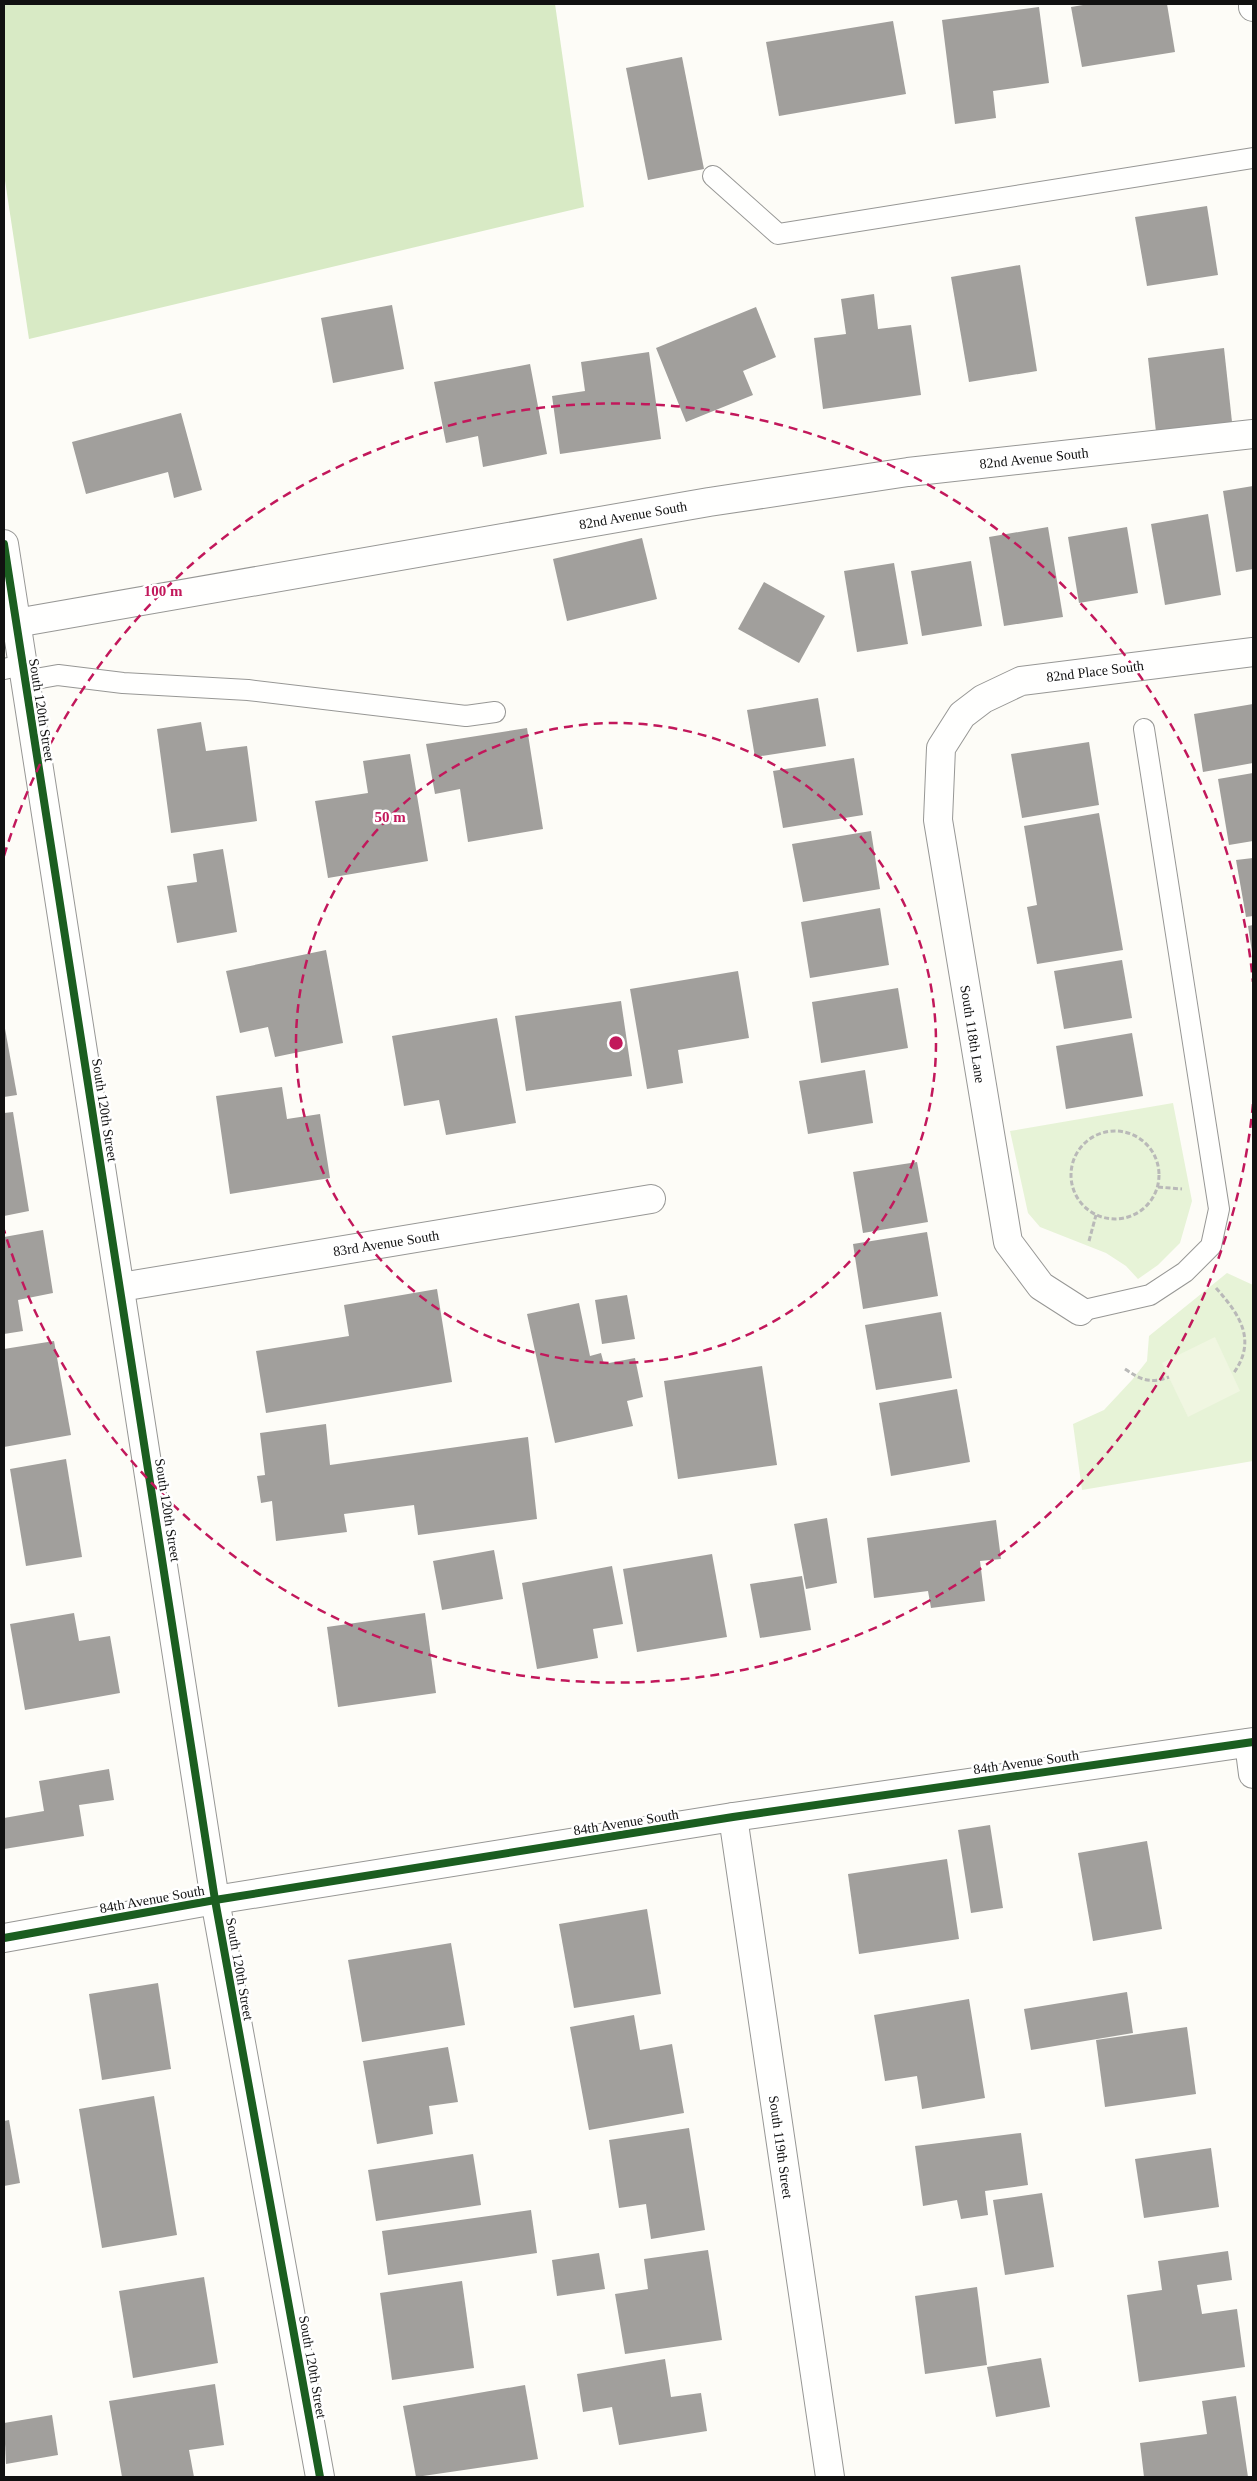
<svg xmlns="http://www.w3.org/2000/svg" width="1257" height="2481" viewBox="0 0 1257 2481" font-family="Georgia,serif">
  <style>
    .green { fill: #e7f3d7 }
    .forest { fill: #d8eac5 }
    .pitch { fill: #f0f6e1 }
    .building { fill: #a19f9c }
    .lines { fill: none; stroke-linecap: round; stroke-linejoin: round }
    .service-casing { stroke: #979795; stroke-width: 22 }
    .minor-casing { stroke: #979795; stroke-width: 30 }
    .tertiary-casing { stroke: #979795; stroke-width: 30 }
    .path { stroke: #b9b9b8; stroke-width: 3; stroke-dasharray: 5 2.5; stroke-linecap: butt }
    .service { stroke: #fffffe; stroke-width: 20 }
    .minor { stroke: #fffffe; stroke-width: 28 }
    .tertiary { stroke: #fffffe; stroke-width: 28 }
    .cycleway-casing { stroke: #fff; stroke-width: 11 }
    .cycleway { stroke: #1b5e20; stroke-width: 8 }
    .ring { fill: none; stroke: #c2185b; stroke-width: 2.5; stroke-dasharray: 9 6 }
    .labels { text-anchor: middle; stroke-width: 5; stroke-linejoin: round; paint-order: stroke }
    .street-label { font-size: 14px; fill: #111; stroke: #fff }
    .centre { fill: #c2185b; stroke: #fff; stroke-width: 2.5 }
    .ring-label { font-size: 15px; text-anchor: middle; font-weight: bold; fill: #c2185b; stroke: #fff; stroke-width: 5; stroke-linejoin: round; paint-order: stroke }
  </style>
  <rect width="100%" height="100%" fill="#fdfcf7"/>
  <g class="green">
    <path d="M1173 1103 1192 1201 1180 1243 1158 1265 1138 1279 1126 1266 1106 1253 1040 1227 1028 1213 1010 1131Z"/>
    <path d="M1227 1273 1253 1285V1461L1082 1490 1073 1424 1104 1410 1132 1380 1147 1361 1149 1336Z"/>
  </g>
  <path class="forest" d="M4 4H555L584 207 29 339 4 174Z"/>
  <path class="pitch" d="M1215 1337 1240 1391 1188 1417 1162 1363Z"/>
  <g class="building">
    <path d="M1089 4H1167L1175 52 1082 67 1071 7Z"/>
    <path d="M1039 7 1049 83 993 91 996 118 955 124 942 20Z"/>
    <path d="M893 21 906 94 779 116 766 42Z"/>
    <path d="M682 57 704 169 648 180 626 68Z"/>
    <path d="M1207 206 1218 275 1147 286 1135 217Z"/>
    <path d="M1020 265 1037 371 969 382 951 277Z"/>
    <path d="M874 294 878 329 911 325 921 395 823 409 814 338 846 334 841 299Z"/>
    <path d="M392 305 404 369 333 383 321 318Z"/>
    <path d="M756 307 776 357 743 371 753 395 686 422 656 348Z"/>
    <path d="M1224 348 1232 422 1156 432 1148 358Z"/>
    <path d="M649 352 661 439 560 454 552 396 585 391 581 362Z"/>
    <path d="M530 364 547 454 483 467 478 436 446 443 434 382Z"/>
    <path d="M181 413 202 490 174 498 168 472 86 494 72 442Z"/>
    <path d="M1253 486V569L1236 572 1223 491Z"/>
    <path d="M1208 514 1221 595 1165 605 1151 524Z"/>
    <path d="M1048 527 1063 617 1004 626 989 537Z"/>
    <path d="M1127 527 1138 593 1079 603 1068 537Z"/>
    <path d="M642 538 657 599 567 621 553 559Z"/>
    <path d="M971 561 982 626 922 636 911 571Z"/>
    <path d="M894 563 908 644 857 652 844 571Z"/>
    <path d="M764 582 825 616 799 663 738 629Z"/>
    <path d="M818 698 826 746 755 757 747 710Z"/>
    <path d="M1253 704V763L1203 772 1194 714Z"/>
    <path d="M201 722 206 751 247 746 257 821 171 833 157 729Z"/>
    <path d="M527 728 543 829 468 842 460 789 435 794 426 744Z"/>
    <path d="M1089 742 1099 805 1022 818 1011 754Z"/>
    <path d="M410 754 428 861 328 878 315 801 368 793 363 761Z"/>
    <path d="M854 758 863 815 783 828 773 771Z"/>
    <path d="M1253 773V841L1229 845 1218 779Z"/>
    <path d="M1099 813 1123 950 1037 964 1027 907 1037 905 1024 826Z"/>
    <path d="M871 831 880 889 803 902 792 844Z"/>
    <path d="M223 849 237 932 177 943 167 886 197 882 193 854Z"/>
    <path d="M1253 858V916L1246 917 1236 860Z"/>
    <path d="M880 908 889 965 810 978 801 922Z"/>
    <path d="M1253 925V952H1252L1248 926Z"/>
    <path d="M326 950 343 1043 275 1057 268 1027 240 1033 226 971Z"/>
    <path d="M1122 960 1132 1018 1064 1029 1054 971Z"/>
    <path d="M738 971 749 1038 678 1050 683 1083 647 1089 630 989Z"/>
    <path d="M898 988 908 1048 821 1063 812 1002Z"/>
    <path d="M621 1001 632 1076 526 1091 515 1016Z"/>
    <path d="M497 1018 516 1123 446 1135 439 1100 404 1106 392 1036Z"/>
    <path d="M4 1023 17 1095 4 1097Z"/>
    <path d="M1132 1033 1143 1096 1066 1109 1056 1046Z"/>
    <path d="M865 1070 873 1123 808 1134 799 1081Z"/>
    <path d="M282 1087 287 1119 320 1114 330 1178 230 1194 216 1096Z"/>
    <path d="M13 1112 29 1211 4 1216V1113Z"/>
    <path d="M917 1162 928 1222 863 1233 853 1172Z"/>
    <path d="M43 1230 53 1293 18 1300 23 1331 4 1334V1237Z"/>
    <path d="M927 1232 938 1296 863 1309 853 1244Z"/>
    <path d="M437 1289 452 1382 266 1413 256 1351 349 1336 344 1305Z"/>
    <path d="M627 1295 635 1339 602 1344 595 1300Z"/>
    <path d="M579 1303 590 1356 601 1353 604 1364 635 1358 643 1397 627 1401 633 1426 555 1443 527 1314Z"/>
    <path d="M941 1312 952 1378 876 1390 865 1325Z"/>
    <path d="M54 1341 71 1435 4 1447V1349Z"/>
    <path d="M762 1366 777 1465 678 1479 664 1381Z"/>
    <path d="M957 1389 970 1462 891 1476 879 1403Z"/>
    <path d="M326 1424 330 1465 528 1437 537 1519 418 1535 414 1505 344 1514 347 1532 276 1541 272 1501 261 1503 257 1476 265 1475 260 1433Z"/>
    <path d="M66 1459 82 1557 26 1566 10 1469Z"/>
    <path d="M827 1518 837 1583 806 1589 794 1524Z"/>
    <path d="M996 1520 1001 1559 980 1561 985 1601 931 1608 928 1591 874 1598 867 1538Z"/>
    <path d="M494 1550 503 1599 442 1610 433 1561Z"/>
    <path d="M712 1554 727 1637 637 1652 623 1569Z"/>
    <path d="M612 1566 623 1624 593 1629 598 1658 537 1669 522 1583Z"/>
    <path d="M802 1576 811 1630 760 1638 750 1584Z"/>
    <path d="M74 1613 79 1641 110 1636 120 1693 25 1710 10 1624Z"/>
    <path d="M425 1613 436 1693 338 1707 327 1627Z"/>
    <path d="M109 1769 114 1800 79 1805 84 1836 4 1849V1818L44 1811 39 1781Z"/>
    <path d="M990 1825 1003 1908 971 1913 958 1830Z"/>
    <path d="M1147 1841 1162 1929 1093 1941 1078 1853Z"/>
    <path d="M947 1859 959 1939 859 1954 848 1874Z"/>
    <path d="M647 1909 661 1994 574 2008 559 1924Z"/>
    <path d="M451 1943 465 2025 362 2042 348 1960Z"/>
    <path d="M158 1983 171 2069 102 2080 89 1994Z"/>
    <path d="M1127 1992 1133 2033 1031 2050 1024 2009Z"/>
    <path d="M969 1999 985 2098 922 2109 917 2076 885 2081 874 2015Z"/>
    <path d="M634 2015 640 2050 672 2044 684 2113 589 2130 570 2027Z"/>
    <path d="M1187 2027 1196 2094 1105 2107 1096 2040Z"/>
    <path d="M448 2047 458 2102 429 2106 433 2134 377 2144 363 2061Z"/>
    <path d="M154 2096 177 2235 102 2248 79 2109Z"/>
    <path d="M9 2120 20 2183 4 2186V2121Z"/>
    <path d="M689 2128 705 2230 651 2239 646 2204 619 2208 609 2140Z"/>
    <path d="M1021 2133 1028 2185 985 2191 988 2215 961 2219 957 2200 923 2206 915 2146Z"/>
    <path d="M1211 2148 1219 2207 1144 2218 1135 2159Z"/>
    <path d="M473 2154 481 2205 376 2221 368 2170Z"/>
    <path d="M1042 2193 1054 2267 1005 2275 993 2200Z"/>
    <path d="M531 2210 537 2253 388 2275 382 2231Z"/>
    <path d="M708 2250 722 2340 625 2354 615 2294 648 2289 644 2259Z"/>
    <path d="M1228 2251 1232 2280 1197 2285 1202 2314 1237 2309 1245 2367 1139 2382 1127 2295 1162 2290 1158 2261Z"/>
    <path d="M599 2253 605 2289 557 2296 552 2260Z"/>
    <path d="M204 2277 218 2363 133 2378 119 2291Z"/>
    <path d="M462 2281 474 2368 392 2380 380 2293Z"/>
    <path d="M977 2287 987 2365 925 2374 915 2296Z"/>
    <path d="M1041 2358 1050 2407 996 2417 987 2367Z"/>
    <path d="M665 2359 671 2397 701 2393 707 2431 619 2445 612 2407 583 2412 577 2374Z"/>
    <path d="M215 2384 224 2445 189 2450 194 2477H122L109 2401Z"/>
    <path d="M525 2385 538 2459 416 2477 403 2406Z"/>
    <path d="M1236 2396 1248 2477H1144L1140 2443 1207 2434 1202 2401Z"/>
    <path d="M52 2415 58 2455 6 2464 4 2423Z"/>
  </g>
  <g class="lines">
    <g class="service-casing">
      <g id="service">
        <path d="M713 176 778 234 1253 158"/>
        <path d="M4 669 22 665"/>
        <path d="M24 681 58 675 123 683 248 690 466 716 495 712"/>
        <path d="M1080 1311 1150 1295 1185 1272 1211 1246 1219 1209 1144 729"/>
      </g>
    </g>
    <g class="minor-casing">
      <g id="minor">
        <path d="M1253 4V7"/>
        <path d="M4 544 215 1900 320 2477"/>
        <path d="M16 623 709 502 908 472 1253 434"/>
        <path d="M121 1287 651 1199"/>
        <path d="M1080 1311 1041 1286 1008 1242 938 820 941 748 962 715 983 699 1021 681 1253 652"/>
        <path d="M1249 1743 1253 1774"/>
        <path d="M733 1817 830 2477"/>
      </g>
    </g>
    <g class="tertiary-casing">
      <path id="tertiary" d="M4 1938 215 1900 733 1817 1253 1742"/>
    </g>
    <g class="path">
      <circle cx="1115" cy="1175" r="44"/>
      <path d="M1158 1187 1182 1189"/>
      <path d="M1089 1241 1096 1215"/>
      <path d="M1216 1288C1241 1316 1257 1341 1233 1374"/>
      <path d="M1125 1369C1141 1380 1150 1384 1169 1377"/>
    </g>
    <use href="#service" class="service"/>
    <use href="#minor" class="minor"/>
    <use href="#tertiary" class="tertiary"/>
    <g class="cycleway-casing">
      <g id="cycleway">
        <path d="M4 544 215 1900 320 2477"/>
        <path d="M4 1938 215 1900 733 1817 1253 1742"/>
      </g>
    </g>
    <use href="#cycleway" class="cycleway"/>
  </g>
  <g class="ring">
    <circle cx="616" cy="1043" r="320"/>
    <path d="M1253 1104A640 640 0 0 1 4 1230M4 856A640 640 0 0 1 1253 982"/>
  </g>
  <g class="labels">
    <g class="street-label">
      <text transform="translate(1034 458) rotate(-6)" y="5">82nd Avenue South</text>
      <text transform="translate(633 515) rotate(-10)" y="5">82nd Avenue South</text>
      <text transform="translate(1095 671) rotate(-7)" y="5">82nd Place South</text>
      <text transform="translate(42 710) rotate(81)" y="5">South 120th Street</text>
      <text transform="translate(973 1034) rotate(81)" y="5">South 118th Lane</text>
      <text transform="translate(105 1110) rotate(81)" y="5">South 120th Street</text>
      <text transform="translate(386 1243) rotate(-9)" y="5">83rd Avenue South</text>
      <text transform="translate(168 1510) rotate(81)" y="5">South 120th Street</text>
      <text transform="translate(1026 1762) rotate(-8)" y="5">84th Avenue South</text>
      <text transform="translate(626 1822) rotate(-9)" y="5">84th Avenue South</text>
      <text transform="translate(152 1899) rotate(-10)" y="5">84th Avenue South</text>
      <text transform="translate(240 1969) rotate(80)" y="5">South 120th Street</text>
      <text transform="translate(781 2147) rotate(82)" y="5">South 119th Street</text>
      <text transform="translate(313 2367) rotate(80)" y="5">South 120th Street</text>
    </g>
  </g>
  <circle cx="616" cy="1043" r="8" class="centre"/>
  <g class="ring-label">
    <text x="163" y="596">100 m</text>
    <text x="390" y="822">50 m</text>
  </g>
  <rect width="1257" height="2481" fill="none" stroke="#111111" stroke-width="10"/>
</svg>
